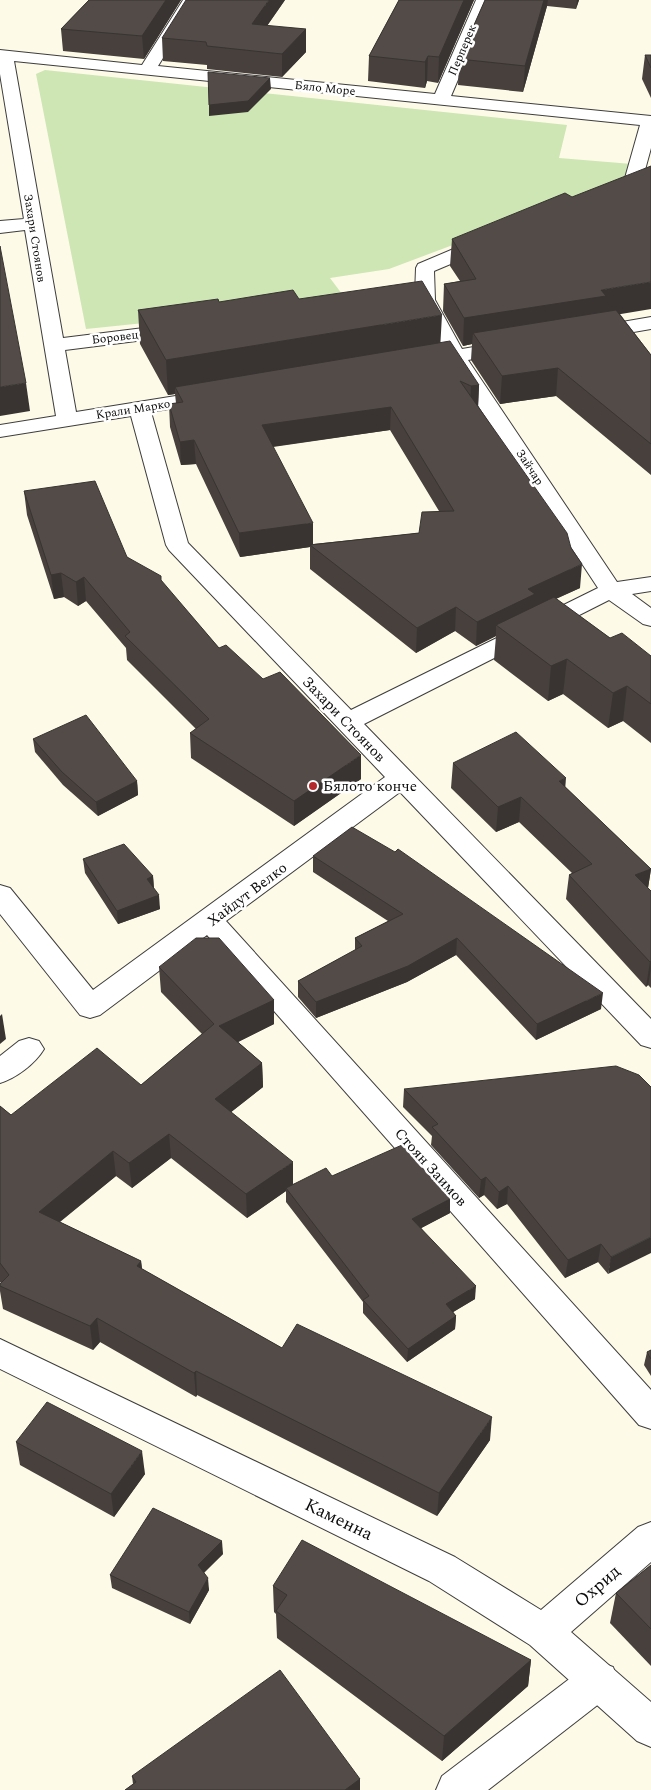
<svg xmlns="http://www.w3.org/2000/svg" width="651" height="1790" viewBox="0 0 651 1790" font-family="Spectral,serif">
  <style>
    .green { fill: #cde6b4 }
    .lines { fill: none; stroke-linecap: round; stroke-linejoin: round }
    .service-casing { stroke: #3d3d3d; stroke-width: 2 }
    .minor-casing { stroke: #3d3d3d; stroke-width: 2 }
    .service { fill: #fff; fill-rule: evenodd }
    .minor { fill: #fff; fill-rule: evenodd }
    .wall { fill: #47403d; fill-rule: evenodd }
    .shaded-wall { fill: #393432 }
    .building { fill: #524b47; stroke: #393432 }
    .poi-dot { fill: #b3292c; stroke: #fff; stroke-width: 2 }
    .labels { text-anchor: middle; stroke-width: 5; stroke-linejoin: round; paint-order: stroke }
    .far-street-label { font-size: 12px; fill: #0a0a0a; stroke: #fff }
    .street-label { font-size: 15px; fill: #0a0a0a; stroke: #fff }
    .poi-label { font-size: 15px; fill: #0a0a0a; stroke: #fff; text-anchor: start }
    .near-street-label { font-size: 18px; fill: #0a0a0a; stroke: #fff }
  </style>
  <rect width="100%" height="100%" fill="#fefae8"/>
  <path class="green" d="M45 70 567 125 559 158 632 164 628 179 389 269 330 278 348 302 86 329 36 74Z"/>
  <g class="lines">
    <g class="service-casing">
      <path id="service" d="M599 1662 613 1667 618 1680 613 1693 488 1790H436L442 1776 585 1667Z"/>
    </g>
    <g class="minor-casing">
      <g id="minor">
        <path d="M183 0H199L158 66 435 94 476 0H492L451 96 651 116V148L642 181 639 185 613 196H601L598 192 601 188 625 178 640 125 14 61 63 338 176 324 183 326 186 330 183 334 176 336 65 350 76 412 213 390 220 392 223 396 220 400 151 412 188 543 351 710 598 588 450 363 423 367 416 365 413 361 416 357 444 352 419 307 402 309 395 307 392 303 395 299 415 295 416 268 418 264 477 239H491L493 243 491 247 434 271 435 300 462 349 509 341 516 343 519 347 516 351 468 360 617 582 651 577V591L632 594 651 608V626L643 624 609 600 364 724 651 1019V1048L641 1045 400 792 226 921 651 1390V1429L639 1425 207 935 100 1015 90 1018 80 1015 0 914V885L10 888 93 990 385 777 169 550 166 545 131 416 0 437V425L56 416 25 230 0 233V221L24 219 0 74V50L142 65Z"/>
        <path d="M651 317V329L593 339 586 337 583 333 586 329 593 327Z"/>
        <path d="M29 1038 39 1041 44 1049C35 1064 16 1078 0 1083V1056L19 1041Z"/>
        <path d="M0 1339 455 1557 541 1610 638 1527 651 1522V1562L571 1632 651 1702V1747L637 1741 530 1645 429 1581 0 1369Z"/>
      </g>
    </g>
    <use href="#service" class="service"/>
    <use href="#minor" class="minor"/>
  </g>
  <g class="wall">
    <path d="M89 0H181L144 59 63 51 61 29Z"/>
    <path d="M285 0 267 26 306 29V52L282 77 207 69V65L163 61 162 38Z"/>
    <path d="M399 0H474L438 83 427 81 425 88 368 81 369 56Z"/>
    <path d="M485 0H579L576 9 547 6 523 92 458 85 459 59Z"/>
    <path d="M645 55H651V98L642 79Z"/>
    <path d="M452 239 620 314 651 355V475L556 396 500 404 471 360 472 344 463 346 443 311 444 284 460 281 450 266Z"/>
    <path d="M299 299 440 343 479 385 478 407 580 588 556 599 610 638 651 656V743L623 721 608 728 563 694 548 701 494 660 496 636 476 646 455 631 416 653 310 569V547L240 557 196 464 181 465 170 427 169 404 176 403 175 394 168 395 140 344 138 310 219 302ZM390 430 439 511 419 533 313 544 273 447Z"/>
    <path d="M24 491 127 557 161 581 219 648 361 779 294 826 191 758 190 733 196 729 127 660 126 648 86 601 78 606 64 597 54 599 27 515Z"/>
    <path d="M33 739 137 781 138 795 98 816 63 785 35 752Z"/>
    <path d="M453 763 565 787 651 869 648 888 651 891V988L648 985 646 987 566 899 569 875 572 873 519 822 496 832 451 788Z"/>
    <path d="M313 856 601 1009 536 1040 456 955 407 982 316 1018 298 997V981L355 950V938L388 921 313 872Z"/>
    <path d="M83 859 153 876 154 889 160 909 118 924 85 873Z"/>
    <path d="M159 967 274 1000V1024L238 1042 262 1063 263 1087 231 1112 293 1184 332 1176 450 1199V1213L421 1228 475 1299 453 1312 456 1316 455 1329 407 1362 363 1313V1302L286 1202V1191L247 1218 171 1158 132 1188 116 1176 60 1222 141 1261 142 1269 282 1348 490 1440 437 1516 197 1395 196 1397 100 1342 93 1350 3 1309 0 1291V1284L1 1283 0 1282V1106L11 1115 141 1085 202 1034 161 992Z"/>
    <path d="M651 1087 608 1274 598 1262 565 1278 507 1204 497 1209 484 1195 479 1198 431 1145 432 1136 403 1107 404 1089Z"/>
    <path d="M651 1350V1376L644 1365 647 1352Z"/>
    <path d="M16 1442 145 1474 114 1517 20 1465Z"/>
    <path d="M223 1554 204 1573 209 1590 190 1624 112 1588 110 1575Z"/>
    <path d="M651 1565V1666L610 1623 616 1593Z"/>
    <path d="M273 1586 531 1660 528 1686 442 1761 277 1638 276 1614 274 1612Z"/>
    <path d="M132 1776 360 1779V1790H125L133 1784Z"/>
  </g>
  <g class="shaded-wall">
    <path d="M166 0H181L144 59 142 36Z"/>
    <path d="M269 0H285L252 47V24Z"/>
    <path d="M464 0H474L438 83 439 57Z"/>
    <path d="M544 0H548L547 6 523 92 525 66Z"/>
    <path d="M577 0H579L576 9Z"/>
    <path d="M306 29V52L282 77V54Z"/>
    <path d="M428 56 427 81 425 88V62Z"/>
    <path d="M270 78 271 89 248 112 209 116V105Z"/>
    <path d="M651 282V309L603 317 473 333 472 344 463 346 464 318 601 290Z"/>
    <path d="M442 315 440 350 175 387V394L168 395 166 360Z"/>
    <path d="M558 368 556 396 500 404 502 376Z"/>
    <path d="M26 383 30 411 0 416V387Z"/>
    <path d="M479 385 478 408 470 409 471 386Z"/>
    <path d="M391 407 390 430 262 448V425Z"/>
    <path d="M194 440 196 464 181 465 180 442Z"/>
    <path d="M313 523V546L310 545V547L240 557 239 533Z"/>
    <path d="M582 564 580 588 496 625V636L476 646 477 622 528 589Z"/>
    <path d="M61 573 64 597 54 599 51 575Z"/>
    <path d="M84 577 86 601 78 606 76 582Z"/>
    <path d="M456 607 455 631 416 653 417 628Z"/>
    <path d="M567 659 563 694 548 701 551 666Z"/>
    <path d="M627 686 623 721 608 728 613 693Z"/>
    <path d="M361 755V779L294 826V801Z"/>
    <path d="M566 778 564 803 559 781Z"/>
    <path d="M137 781 138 795 98 816 96 802Z"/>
    <path d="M521 797 519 822 496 832 498 807Z"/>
    <path d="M651 869 647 894 635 875Z"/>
    <path d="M153 876 154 890 147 879Z"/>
    <path d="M159 895 160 909 118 924 117 911Z"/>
    <path d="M457 938 456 955 407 982 316 1018V1002Z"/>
    <path d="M651 961V969L648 985 646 987 650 962Z"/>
    <path d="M603 993 601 1009 536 1040 537 1024Z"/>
    <path d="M274 1000V1024L220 1051 219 1026Z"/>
    <path d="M2 1014 6 1039 0 1044V1016Z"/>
    <path d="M262 1063 263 1087 216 1124 215 1099Z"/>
    <path d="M169 1134 171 1158 132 1188 129 1163Z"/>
    <path d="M113 1151 116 1176 42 1236 39 1212Z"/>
    <path d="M293 1162V1186L286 1188V1191L247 1218 246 1194Z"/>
    <path d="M486 1177 484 1195 479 1198 481 1180Z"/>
    <path d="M508 1186 507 1204 497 1209 499 1192Z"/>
    <path d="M450 1199V1213L412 1233V1219Z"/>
    <path d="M651 1237V1253L608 1274 611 1257Z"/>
    <path d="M601 1244 598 1262 565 1278 568 1260Z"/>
    <path d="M141 1261 144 1285 137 1266Z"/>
    <path d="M476 1286 475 1299 445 1317 446 1304Z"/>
    <path d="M456 1316 455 1329 407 1362 408 1349Z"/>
    <path d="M97 1318 100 1342 93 1350 90 1326Z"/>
    <path d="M196 1371 197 1395 196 1397 194 1373Z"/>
    <path d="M492 1417 490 1440 437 1516 439 1493Z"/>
    <path d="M142 1451 145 1474 114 1517 111 1494Z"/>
    <path d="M222 1541 223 1554 199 1577 198 1565Z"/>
    <path d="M208 1578 209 1590 190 1624 189 1612Z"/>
    <path d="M531 1660 528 1686 442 1761 444 1736Z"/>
    <path d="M360 1779V1790H345Z"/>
  </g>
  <g class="building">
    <path d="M89 0H166L142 36 61 29Z"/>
    <path d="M186 0H269L252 24 306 29 282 54 207 46 206 42 162 38Z"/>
    <path d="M399 0H464L439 57 428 56 425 62 369 56Z"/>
    <path d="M485 0H544L525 66 459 59Z"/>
    <path d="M645 55H651V68Z"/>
    <path d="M208 72 270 78 248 101 209 105Z"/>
    <path d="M651 166V282L601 290 606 296 464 318 444 284 476 279 452 239 565 193 572 197Z"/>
    <path d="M0 246 26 383 0 387Z"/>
    <path d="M422 281 442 315 166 360 138 310 218 299 219 302 293 290 299 299Z"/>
    <path d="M616 310 651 355V444L558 368 502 376 473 333Z"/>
    <path d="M450 341 479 385 471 386 460 381 567 533 571 548 582 564 528 589 535 594 477 622 456 607 417 628 310 545 419 533 422 512 454 511 391 407 262 425 313 523 239 533 194 440 180 442 169 404 183 402 175 387Z"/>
    <path d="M95 481 127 557 161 576V580L219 648 226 645 263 679 280 672 361 755 294 801 190 733 209 719 125 636 130 632 84 577 76 582 61 573 51 575 24 491Z"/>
    <path d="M554 597 610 638 622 633 651 656V704L627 686 613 693 567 659 551 666 496 625Z"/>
    <path d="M86 715 137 781 96 802 62 772 33 739Z"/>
    <path d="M516 732 566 778 559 781 651 869 635 875 651 891V961L650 962 569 875 592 864 521 797 498 807 453 763Z"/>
    <path d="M352 827 395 852 398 849 603 993 537 1024 457 938 408 966 316 1002 298 981 362 946 355 938 403 914 313 856Z"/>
    <path d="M124 844 153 876 147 879 159 895 117 911 83 859Z"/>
    <path d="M196 938H219L274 1000 219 1026 262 1063 215 1099 293 1162 246 1194 169 1134 129 1163 113 1151 39 1212 141 1261 137 1266 282 1348 297 1324 492 1417 439 1493 196 1371 194 1373 97 1318 90 1326 0 1286V1284L9 1275 0 1263V1106L11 1115 97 1048 141 1085 214 1024 159 967Z"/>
    <path d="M616 1066 639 1075 651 1087V1237L611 1257 601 1244 568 1260 508 1186 499 1192 486 1177 481 1180 432 1127 438 1124 404 1089Z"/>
    <path d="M402 1145 450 1199 412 1219 476 1286 446 1304 456 1316 408 1349 363 1300 369 1296 286 1188 326 1168 332 1176Z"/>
    <path d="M651 1350V1359L647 1352Z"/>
    <path d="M47 1402 142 1451 111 1494 16 1442Z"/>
    <path d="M153 1508 222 1541 198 1565 208 1578 189 1612 110 1575Z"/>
    <path d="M302 1540 531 1660 444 1736 276 1611 287 1595 273 1586Z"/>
    <path d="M651 1565V1629L616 1593Z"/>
    <path d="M280 1670 360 1779 345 1790H125L136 1782 132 1776Z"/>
  </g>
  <circle class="poi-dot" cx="313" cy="786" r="5"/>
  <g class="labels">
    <g class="far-street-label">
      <text transform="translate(462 50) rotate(-67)" y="4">Перперек</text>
      <text transform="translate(325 88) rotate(6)" y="4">Бяло Море</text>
      <text transform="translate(35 238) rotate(81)" y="4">Захари Стоянов</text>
      <text transform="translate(115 337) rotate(-7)" y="4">Боровец</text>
      <text transform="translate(133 409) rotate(-9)" y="4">Крали Марко</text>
      <text transform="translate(530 467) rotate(57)" y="4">Зайчар</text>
    </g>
    <g class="street-label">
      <text transform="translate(344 719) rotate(46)" y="5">Захари Стоянов</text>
      <text transform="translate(247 894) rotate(-37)" y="5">Хайдут Велко</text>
      <text transform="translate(431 1167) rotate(48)" y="5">Стоян Заимов</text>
    </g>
    <g class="poi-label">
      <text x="323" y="791">Бялото конче</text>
    </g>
    <g class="near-street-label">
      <text transform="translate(339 1519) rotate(26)" y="6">Каменна</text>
      <text transform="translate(597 1586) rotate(-41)" y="6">Охрид</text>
    </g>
  </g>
</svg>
